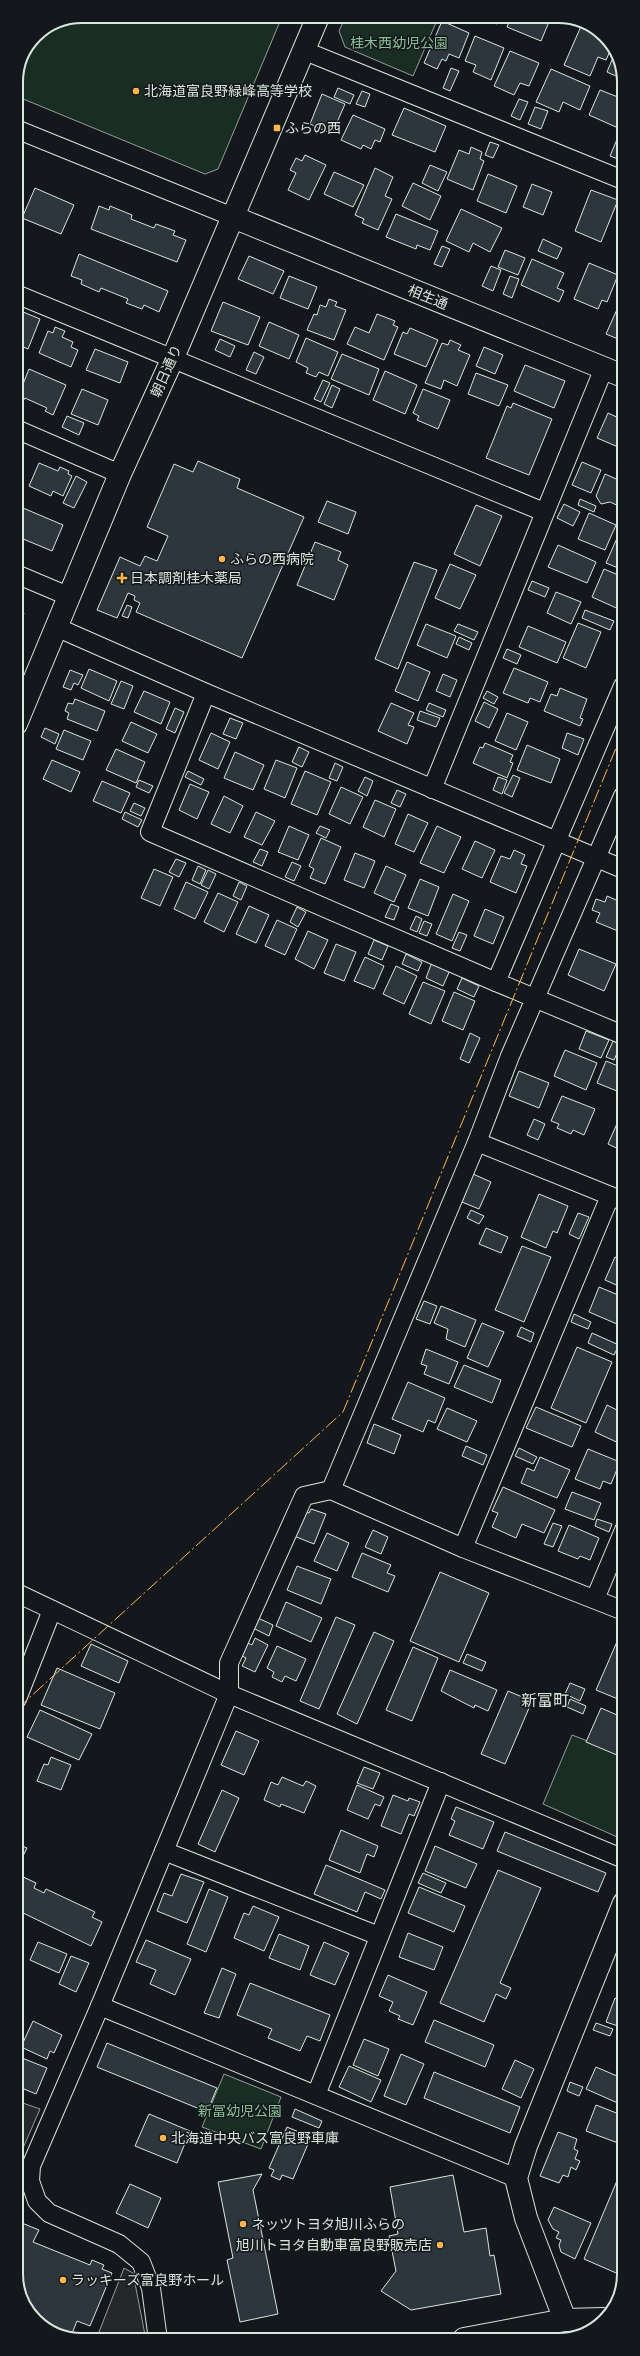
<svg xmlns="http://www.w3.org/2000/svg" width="640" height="2356" viewBox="0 0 640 2356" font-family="Raleway,'Noto Sans JP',sans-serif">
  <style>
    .green { fill: #1a2d24; stroke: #939e99 }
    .parking { fill: #24282b; stroke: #939e99 }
    .building { fill: #2c363c; stroke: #d8e6dc }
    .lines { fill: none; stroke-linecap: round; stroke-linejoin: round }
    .street-casing { stroke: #d8e6dc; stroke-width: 20 }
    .secondary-casing { stroke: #d8e6dc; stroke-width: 24 }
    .highway-casing { stroke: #d8e6dc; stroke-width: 24 }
    .street { stroke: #14181c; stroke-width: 18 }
    .secondary { stroke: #14181c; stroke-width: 22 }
    .highway { stroke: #14181c; stroke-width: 22 }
    .power { stroke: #ffb74d; stroke-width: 1; stroke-dasharray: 14 3 2 3; stroke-linecap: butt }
    .poi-dot { fill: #ffb74d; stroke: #14181c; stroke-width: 1.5 }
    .labels { text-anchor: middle; stroke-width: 3; stroke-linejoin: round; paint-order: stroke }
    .park-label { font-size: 14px; fill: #8ac095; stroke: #14181c }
    .poi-label { font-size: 14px; fill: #d8e6dc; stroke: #14181c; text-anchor: start }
    .street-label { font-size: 14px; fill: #d8e6dc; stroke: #14181c }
    .quarter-label { font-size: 16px; fill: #d8e6dc; stroke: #14181c }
    .rim { fill: none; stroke: #d8e6dc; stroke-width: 2 }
  </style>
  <rect width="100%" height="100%" fill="#14181c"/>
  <g class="green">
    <path d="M345 18H438L413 76 345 47 339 31Z"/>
    <path d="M281 19 218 169 205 174 16 96C16 56 25 42 57 21Z"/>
    <path d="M572 1735 624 1755V1840L543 1804Z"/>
    <path d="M224 2074 281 2097 261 2149 202 2127Z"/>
  </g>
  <g class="parking">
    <path d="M17 2101 40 2109 17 2162Z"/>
    <path d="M124 2268 133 2273 146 2340 75 2339 99 2332Z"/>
  </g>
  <g class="building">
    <path d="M483 17H500L497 24Z"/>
    <path d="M511 17H551L541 41 507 27Z"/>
    <path d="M442 21 469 33 459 58 449 54 446 61 442 59 437 69 424 63Z"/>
    <path d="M582 24 602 33 611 49 606 60 598 57 590 76 564 65Z"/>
    <path d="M475 36 504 48 491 80 473 72 476 65 465 61Z"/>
    <path d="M510 51 539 63 529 86 520 83 514 95 494 86Z"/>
    <path d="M614 55 623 69V79L607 72Z"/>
    <path d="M451 68 459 71 450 91 443 88Z"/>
    <path d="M551 69 590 86 580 110 563 102 559 112 536 102Z"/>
    <path d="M338 88 354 95 350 104 334 97Z"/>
    <path d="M600 90 623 99V111L616 127 589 115Z"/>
    <path d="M362 91 370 94 365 107 356 104Z"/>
    <path d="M322 94 345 104 332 134 310 124Z"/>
    <path d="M519 99 528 102 520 120 511 116Z"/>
    <path d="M535 107 548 111 541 129 528 124Z"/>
    <path d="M404 108 446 126 435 152 392 135Z"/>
    <path d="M353 115 385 129 380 142 375 140 371 149 363 145 361 149 341 140Z"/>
    <path d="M618 137 623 139V161L610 156Z"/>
    <path d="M490 142 499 145 493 158 485 155Z"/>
    <path d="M471 147 482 152 480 159 484 161 473 190 447 179 459 150 469 154Z"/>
    <path d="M305 155 326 165 309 200 288 190 296 173 290 170 296 158 302 161Z"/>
    <path d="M430 165 447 172 438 191 422 183Z"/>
    <path d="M375 168 393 177 385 196 392 199 378 230 362 223 364 219 355 215Z"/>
    <path d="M334 172 364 185 353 207 324 194Z"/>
    <path d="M488 174 517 186 506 213 477 201Z"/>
    <path d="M413 183 441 196 430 220 402 206Z"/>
    <path d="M532 184 552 192 543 215 523 207Z"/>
    <path d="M35 188 74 205 61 234 22 218Z"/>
    <path d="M591 190 618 200 601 242 575 231Z"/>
    <path d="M99 206 109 210 110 206 132 215 131 219 154 228 156 224 175 231 173 235 186 240 177 262 91 229Z"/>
    <path d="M461 209 502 228 490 252 473 243 469 252 446 241Z"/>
    <path d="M396 214 438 231 430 250 417 245 416 249 386 237Z"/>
    <path d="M543 239 562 248 557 259 538 251Z"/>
    <path d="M442 246 450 249 442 267 434 264Z"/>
    <path d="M505 250 525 258 518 275 498 267Z"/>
    <path d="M79 254 168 291 159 312 144 305 142 309 126 303 128 299 101 288 99 292 81 284 82 280 71 276Z"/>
    <path d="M249 256 284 271 273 294 238 279Z"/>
    <path d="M532 259 564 273 557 288 564 291 559 302 521 285Z"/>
    <path d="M589 263 618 275 607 302 602 300 598 309 574 299Z"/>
    <path d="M491 266 501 270 493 291 482 286Z"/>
    <path d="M289 276 317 287 308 309 280 298Z"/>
    <path d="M510 276 519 279 512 298 503 294Z"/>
    <path d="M623 296V341L606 334Z"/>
    <path d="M329 299 337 302 335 306 346 310 334 340 307 330 314 314 317 315 320 305 326 307Z"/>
    <path d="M223 302 260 317 248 345 211 331Z"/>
    <path d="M16 309 40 319 28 349 16 344Z"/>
    <path d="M377 314 395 321 393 325 398 327 384 360 347 344 355 327 369 333Z"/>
    <path d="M269 322 299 335 289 359 259 346Z"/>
    <path d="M55 327 65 331 62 337 73 342 71 347 78 350 71 367 39 353 48 331 53 333Z"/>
    <path d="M410 328 438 340 426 367 394 354 403 332 407 334Z"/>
    <path d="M306 338 338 352 328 376 319 372 316 377 306 373 308 368 296 362Z"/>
    <path d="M220 339 235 346 230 357 215 350Z"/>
    <path d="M450 340 461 345 458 350 470 355 457 386 444 380 441 389 425 383 442 343 448 345Z"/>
    <path d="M484 347 503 355 495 374 476 366Z"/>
    <path d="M95 349 128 362 120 383 86 370Z"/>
    <path d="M254 352 264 357 256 374 246 370Z"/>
    <path d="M342 354 379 369 369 395 331 379Z"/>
    <path d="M525 365 565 381 554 408 514 391Z"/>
    <path d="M29 369 66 385 53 415 45 411 47 408 25 398 23 401 17 399Z"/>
    <path d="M385 371 417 385 405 414 373 400Z"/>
    <path d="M476 373 508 385 499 406 468 394Z"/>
    <path d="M323 380 330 383 321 402 314 399Z"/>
    <path d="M332 385 340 389 332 408 324 404Z"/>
    <path d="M82 389 108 400 98 425 71 414Z"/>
    <path d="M423 389 450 400 438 429 417 420 419 416 413 413Z"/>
    <path d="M513 403 552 419 529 475 486 458 507 406 511 408Z"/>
    <path d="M608 413 623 420V449L597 438Z"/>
    <path d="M67 416 84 423 79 435 62 427Z"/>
    <path d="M198 461 240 479 237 488 304 517 242 658 136 612 140 603 134 600 135 596 128 593 117 618 97 610 120 557 140 566 145 556 157 561 168 536 147 527 174 464 193 472Z"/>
    <path d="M582 462 601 470 591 493 572 485Z"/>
    <path d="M39 463 58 471 60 467 69 471 68 474 72 476 63 496 53 491 51 496 29 486Z"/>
    <path d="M605 474 623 482V501L621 507 610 502 601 504 596 496Z"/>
    <path d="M76 476 87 482 74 508 63 503Z"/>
    <path d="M580 499 596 506 594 512 578 505Z"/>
    <path d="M327 501 356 512 348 534 318 522Z"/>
    <path d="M564 504 580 512 573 526 557 518Z"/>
    <path d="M476 505 502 516 480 566 454 554Z"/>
    <path d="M23 508 63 525 52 551 16 536V524Z"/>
    <path d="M589 513 616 525 605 550 578 539Z"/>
    <path d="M622 527 623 528V570L606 563Z"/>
    <path d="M315 542 341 552 338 560 348 565 334 600 297 585Z"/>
    <path d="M558 545 596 562 587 583 548 567Z"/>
    <path d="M414 562 437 570 398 669 375 659Z"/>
    <path d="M450 564 476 575 460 609 435 598Z"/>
    <path d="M604 569 623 577V611L592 597Z"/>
    <path d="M532 581 549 588 545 597 528 590Z"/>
    <path d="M556 592 581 602 571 624 547 613Z"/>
    <path d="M127 605 132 607 128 618 122 616Z"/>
    <path d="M16 610 24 613 16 633Z"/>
    <path d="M585 610 614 621 610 630 582 618Z"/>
    <path d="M578 623 601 632 586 668 563 658Z"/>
    <path d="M426 624 456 636 447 658 417 645Z"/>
    <path d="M458 624 478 632 474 640 454 631Z"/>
    <path d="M528 626 566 642 557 663 519 647Z"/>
    <path d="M459 637 472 643 469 650 456 644Z"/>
    <path d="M507 649 521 655 517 664 503 658Z"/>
    <path d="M407 662 430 672 418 701 395 691Z"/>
    <path d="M514 668 548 682 540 702 530 698 528 703 503 693Z"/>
    <path d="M89 669 117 681 109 701 81 688Z"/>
    <path d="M70 670 83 675 78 685 74 683 71 690 63 687Z"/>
    <path d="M443 674 457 680 450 697 436 691Z"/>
    <path d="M121 681 133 686 124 709 111 704Z"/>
    <path d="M560 688 587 699 580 718 583 719 580 726 544 711 551 694 557 696Z"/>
    <path d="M144 691 170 702 161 724 134 712Z"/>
    <path d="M487 691 498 697 494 704 483 698Z"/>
    <path d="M75 699 105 711 97 731 67 719 69 713 65 711 68 703 73 704Z"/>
    <path d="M484 702 498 709 489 728 475 721Z"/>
    <path d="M391 703 414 713 408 725 414 727 407 744 378 731Z"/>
    <path d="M429 703 446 710 443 717 426 710Z"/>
    <path d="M175 708 184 712 175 733 166 729Z"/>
    <path d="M420 711 440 718 436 727 417 720Z"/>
    <path d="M507 713 528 722 516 750 495 741Z"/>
    <path d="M230 718 243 723 236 739 223 734Z"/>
    <path d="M131 722 157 734 148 753 122 741Z"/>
    <path d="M45 728 59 734 55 744 41 737Z"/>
    <path d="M64 730 91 741 83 760 56 749Z"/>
    <path d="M211 733 230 742 218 769 199 760Z"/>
    <path d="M567 733 584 739 578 755 562 748Z"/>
    <path d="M485 743 513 755 510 762 513 763 507 778 473 763 480 747 483 748Z"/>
    <path d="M527 745 560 759 551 783 517 770Z"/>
    <path d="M299 747 309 752 302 767 292 762Z"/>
    <path d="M116 749 145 762 136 783 106 770Z"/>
    <path d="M235 752 264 765 253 790 224 778Z"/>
    <path d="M52 760 80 772 71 792 43 779Z"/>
    <path d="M276 760 297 768 285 798 264 789Z"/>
    <path d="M335 763 343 767 337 781 329 778Z"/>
    <path d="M188 771 204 779 201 785 185 777Z"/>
    <path d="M305 771 331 782 317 815 291 804Z"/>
    <path d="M513 775 520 778 512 797 504 793Z"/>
    <path d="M365 777 373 781 367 796 358 791Z"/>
    <path d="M498 777 507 780 502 794 493 790Z"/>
    <path d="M139 780 153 786 149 793 136 787Z"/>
    <path d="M102 781 130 793 121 813 93 801Z"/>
    <path d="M190 784 209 792 197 819 179 810Z"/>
    <path d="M341 787 363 797 350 824 329 814Z"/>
    <path d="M397 790 406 794 400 807 391 803Z"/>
    <path d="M224 796 243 806 230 833 211 824Z"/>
    <path d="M375 800 396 809 384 837 363 827Z"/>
    <path d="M134 803 145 808 141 816 130 811Z"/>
    <path d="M125 812 142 820 138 827 122 819Z"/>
    <path d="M256 812 275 821 262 845 244 837Z"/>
    <path d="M408 814 428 823 414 852 395 844Z"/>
    <path d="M289 826 309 835 298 860 278 852Z"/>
    <path d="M320 826 330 830 326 838 316 833Z"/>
    <path d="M437 826 461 837 444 873 420 863Z"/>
    <path d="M321 838 341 847 325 884 310 878 314 869 309 866Z"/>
    <path d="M475 841 495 850 482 878 462 869Z"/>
    <path d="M260 849 268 852 262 866 253 862Z"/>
    <path d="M514 850 525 855 521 864 527 866 516 893 490 882 501 856 510 859Z"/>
    <path d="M355 853 375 861 364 888 344 880Z"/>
    <path d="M176 859 186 863 179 877 169 872Z"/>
    <path d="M292 862 301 866 294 881 285 877Z"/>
    <path d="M198 866 206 870 200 884 192 880Z"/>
    <path d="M386 866 406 875 394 902 374 893Z"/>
    <path d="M154 869 173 877 160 906 141 898Z"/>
    <path d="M208 870 216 874 209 889 201 885Z"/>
    <path d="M420 879 439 887 428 916 408 908Z"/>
    <path d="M186 882 208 892 195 919 174 909Z"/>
    <path d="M239 882 247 886 241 900 233 896Z"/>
    <path d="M218 893 238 902 224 932 204 922Z"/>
    <path d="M453 894 469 901 452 941 436 934Z"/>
    <path d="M607 896 623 903V933L596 922 600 913 592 910 596 899 605 902Z"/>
    <path d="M391 904 399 907 394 920 385 917Z"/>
    <path d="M249 906 269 915 256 943 236 934Z"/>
    <path d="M297 907 306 912 298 927 290 922Z"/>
    <path d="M485 909 504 917 493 944 474 936Z"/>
    <path d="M416 916 422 919 417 932 410 929Z"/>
    <path d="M277 920 297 929 285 955 265 946Z"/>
    <path d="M424 921 432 924 427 936 419 933Z"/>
    <path d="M308 931 328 940 314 969 295 959Z"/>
    <path d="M459 932 467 935 460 951 452 948Z"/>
    <path d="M374 940 388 946 382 960 368 954Z"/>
    <path d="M336 944 356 952 344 981 324 973Z"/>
    <path d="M579 949 616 964 604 991 568 975Z"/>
    <path d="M406 954 422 962 418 971 402 964Z"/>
    <path d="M365 957 384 966 374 989 354 981Z"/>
    <path d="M432 962 450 970 443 986 426 978Z"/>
    <path d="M396 966 417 976 404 1004 383 994Z"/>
    <path d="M462 978 479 986 474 997 457 989Z"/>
    <path d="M423 982 445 991 431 1024 409 1014Z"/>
    <path d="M454 992 475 1001 463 1030 442 1021Z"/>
    <path d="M586 1031 609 1040 601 1058 579 1049Z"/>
    <path d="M470 1033 480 1038 469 1063 460 1059Z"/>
    <path d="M613 1041 621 1044 614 1060 606 1057Z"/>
    <path d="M565 1050 597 1063 586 1090 554 1076Z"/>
    <path d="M606 1061 623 1068 622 1093 597 1083Z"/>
    <path d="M519 1071 549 1083 539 1108 509 1096Z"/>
    <path d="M562 1096 595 1109 584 1135 573 1130 571 1134 557 1128 559 1124 551 1121Z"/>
    <path d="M534 1119 545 1124 538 1140 527 1135Z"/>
    <path d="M619 1119 623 1121V1151L608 1144Z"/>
    <path d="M473 1174 491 1182 479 1209 462 1202Z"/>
    <path d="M539 1194 568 1206 557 1233 553 1231 546 1248 521 1237Z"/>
    <path d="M471 1210 484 1216 479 1224 467 1218Z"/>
    <path d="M578 1213 589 1217 579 1239 569 1234Z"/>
    <path d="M486 1228 508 1237 501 1253 479 1244Z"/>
    <path d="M522 1246 551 1257 524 1322 495 1310Z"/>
    <path d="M615 1257 623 1261V1288L605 1280Z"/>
    <path d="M599 1287 623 1297V1308L617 1324 589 1312Z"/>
    <path d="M424 1301 437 1306 430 1324 416 1319Z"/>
    <path d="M441 1306 476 1320 465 1347 446 1339 448 1329 434 1323Z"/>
    <path d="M574 1314 591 1322 588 1329 571 1322Z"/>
    <path d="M482 1323 504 1332 488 1367 467 1358Z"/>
    <path d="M521 1327 534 1333 531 1342 517 1336Z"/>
    <path d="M592 1333 619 1345 614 1355 588 1343Z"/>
    <path d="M577 1347 612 1362 586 1423 551 1408Z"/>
    <path d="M426 1349 458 1362 449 1384 424 1374 427 1366 421 1364Z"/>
    <path d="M464 1365 501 1380 492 1403 454 1387Z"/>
    <path d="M408 1382 445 1398 435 1423 428 1420 423 1432 392 1419Z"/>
    <path d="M607 1405 623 1413V1445L595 1432Z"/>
    <path d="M536 1407 581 1426 572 1447 526 1428Z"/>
    <path d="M447 1408 477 1421 467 1442 437 1429Z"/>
    <path d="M374 1424 401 1435 394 1454 367 1443Z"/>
    <path d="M466 1446 487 1455 483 1465 462 1456Z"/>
    <path d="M519 1448 537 1457 533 1464 515 1456Z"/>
    <path d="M588 1449 620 1462 611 1484 603 1481 600 1489 575 1479Z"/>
    <path d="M540 1457 570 1470 557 1498 521 1483 527 1468 534 1471Z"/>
    <path d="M503 1487 555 1510 544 1533 522 1524 516 1538 492 1527 498 1513 492 1511Z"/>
    <path d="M572 1492 601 1503 594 1520 565 1509Z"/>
    <path d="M311 1509 326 1514 314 1544 294 1536 304 1512 309 1513Z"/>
    <path d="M597 1519 612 1524 609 1532 595 1526Z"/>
    <path d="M553 1523 562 1526 553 1547 544 1544Z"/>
    <path d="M569 1525 599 1538 590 1560 580 1556 578 1559 558 1551Z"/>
    <path d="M373 1530 388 1537 381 1554 365 1547Z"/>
    <path d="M327 1533 349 1543 337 1571 314 1561Z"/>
    <path d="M362 1553 391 1565 387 1573 395 1576 388 1592 352 1577Z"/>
    <path d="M297 1566 331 1579 321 1604 287 1590Z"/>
    <path d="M440 1572 489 1593 459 1662 410 1641Z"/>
    <path d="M286 1602 322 1618 311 1642 276 1626Z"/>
    <path d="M336 1617 355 1625 319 1709 300 1701Z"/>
    <path d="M258 1618 273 1625 269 1636 253 1628Z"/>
    <path d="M374 1632 394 1641 357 1724 337 1714Z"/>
    <path d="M619 1637 624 1639V1686L618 1699 596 1690Z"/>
    <path d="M255 1638 268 1645 255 1672 242 1666 246 1658 242 1656 248 1643 252 1645Z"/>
    <path d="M91 1644 128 1661 119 1683 81 1666Z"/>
    <path d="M277 1646 306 1659 296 1681 285 1676 282 1682 272 1677 274 1672 267 1668Z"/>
    <path d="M413 1647 438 1658 412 1721 386 1710Z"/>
    <path d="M467 1654 486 1662 482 1671 463 1663Z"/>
    <path d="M57 1668 115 1693 100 1729 41 1705Z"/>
    <path d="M450 1670 497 1690 488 1711 475 1705 474 1708 441 1691Z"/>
    <path d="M570 1683 585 1689 580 1701 565 1694Z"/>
    <path d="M508 1691 532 1701 505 1764 481 1754Z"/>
    <path d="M570 1699 586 1706 583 1714 567 1707Z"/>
    <path d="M601 1708 624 1718V1758L586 1742Z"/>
    <path d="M40 1710 92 1734 79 1760 27 1737Z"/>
    <path d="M236 1731 259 1741 244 1775 221 1765Z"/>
    <path d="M51 1757 71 1765 61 1790 37 1781 44 1764 48 1765Z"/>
    <path d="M364 1767 380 1773 373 1789 357 1783Z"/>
    <path d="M282 1777 303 1786 306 1781 316 1786 304 1813 281 1804 280 1807 264 1800 271 1782 278 1785Z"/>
    <path d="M357 1785 384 1797 380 1806 375 1804 368 1819 347 1810Z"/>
    <path d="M222 1790 239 1798 215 1852 198 1844Z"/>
    <path d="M393 1795 408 1801 409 1798 420 1802 414 1816 409 1814 401 1834 381 1826Z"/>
    <path d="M456 1807 494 1822 483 1849 449 1835 455 1821 451 1819Z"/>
    <path d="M341 1830 378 1846 374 1857 367 1854 360 1873 329 1860Z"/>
    <path d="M505 1832 606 1873 598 1892 497 1851Z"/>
    <path d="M17 1844 27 1848 22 1858 17 1856Z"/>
    <path d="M435 1846 477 1864 466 1888 425 1871Z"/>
    <path d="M326 1865 385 1890 381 1899 365 1892 357 1912 314 1894Z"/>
    <path d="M498 1870 541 1888 500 1983 511 1988 506 1999 496 1994 484 2022 440 2003Z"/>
    <path d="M423 1873 446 1883 441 1893 418 1883Z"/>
    <path d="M17 1874 36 1883 34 1888 44 1893 46 1889 95 1912 92 1917 102 1922 91 1946 17 1910Z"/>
    <path d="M181 1874 204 1882 187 1923 157 1911 164 1893 172 1896Z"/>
    <path d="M419 1887 465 1906 454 1932 408 1913Z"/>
    <path d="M209 1889 228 1897 206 1952 187 1944Z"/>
    <path d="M253 1906 279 1917 264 1951 234 1938 244 1913 249 1915Z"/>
    <path d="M408 1933 443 1947 434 1970 399 1957Z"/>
    <path d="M279 1934 309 1946 300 1970 269 1958Z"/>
    <path d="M146 1940 191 1959 175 1995 150 1984 156 1970 136 1962Z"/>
    <path d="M38 1942 67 1954 59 1973 30 1960Z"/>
    <path d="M324 1942 349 1953 335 1985 310 1975Z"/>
    <path d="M71 1956 89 1963 76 1992 59 1984Z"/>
    <path d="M222 1968 236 1974 219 2018 204 2013Z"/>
    <path d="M388 1975 427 1992 413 2025 398 2019 400 2016 389 2011 393 2002 379 1996Z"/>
    <path d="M250 1983 330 2015 320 2041 307 2036 300 2051 268 2038 272 2029 237 2015Z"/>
    <path d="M615 1998 624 2002V2028L606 2022Z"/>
    <path d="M434 2020 494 2045 485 2067 425 2042Z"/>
    <path d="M33 2021 62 2035 54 2053 50 2051 47 2059 21 2047Z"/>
    <path d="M596 2023 613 2029 610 2036 593 2030Z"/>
    <path d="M364 2039 389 2049 378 2076 353 2065Z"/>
    <path d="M107 2043 217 2088 207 2112 97 2067Z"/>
    <path d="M624 2050V2071L617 2068Z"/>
    <path d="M401 2054 424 2064 406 2105 384 2096Z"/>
    <path d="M17 2056 47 2068 36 2094 24 2089 21 2095 17 2093Z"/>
    <path d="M515 2060 534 2069 521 2098 502 2089Z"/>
    <path d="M349 2066 381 2080 371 2102 339 2087Z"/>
    <path d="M596 2067 624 2079V2094L620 2104 586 2089Z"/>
    <path d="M434 2072 520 2107 510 2133 424 2098Z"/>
    <path d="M570 2082 583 2087 579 2096 567 2091Z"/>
    <path d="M596 2105 624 2116V2127L618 2143 586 2131Z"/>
    <path d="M295 2109 322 2121 319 2128 292 2117Z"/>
    <path d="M149 2114 190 2131 177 2163 135 2146Z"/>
    <path d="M287 2127 311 2137 293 2179 282 2175 280 2180 271 2176 274 2170 269 2168Z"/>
    <path d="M558 2132 577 2139 574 2149 578 2151 575 2159 580 2161 576 2170 571 2167 568 2177 563 2175 559 2183 540 2176Z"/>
    <path d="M624 2164V2274L623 2276 584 2259Z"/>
    <path d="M262 2174 253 2190 278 2314 240 2322 227 2260 233 2258 218 2182Z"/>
    <path d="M453 2175 464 2232 486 2228 490 2256 494 2255 501 2294 411 2310 381 2291 396 2271 389 2236 398 2234 390 2187Z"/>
    <path d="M130 2184 161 2198 148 2228 116 2213Z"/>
    <path d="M554 2207 591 2223 575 2259 561 2252 559 2245 561 2240 556 2238 559 2232 553 2229 548 2220Z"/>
    <path d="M17 2221 39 2230 33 2242 90 2265 92 2260 104 2265 102 2269 112 2273 90 2326 77 2321 71 2336 38 2322 17 2287Z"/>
  </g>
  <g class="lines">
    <g class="street-casing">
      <g id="street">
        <path d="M305 51 623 180"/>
        <path d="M16 129 233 217"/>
        <path d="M16 294 544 512"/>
        <path d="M16 429 120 474"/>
        <path d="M16 574 68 596"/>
        <path d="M56 627 206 693 623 869"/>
        <path d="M206 693 150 832 496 982 623 1035"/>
        <path d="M432 789 604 368"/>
        <path d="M496 982 623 686"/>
        <path d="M477 1142 623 1201"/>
        <path d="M331 1490 477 1142 510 1056 623 796"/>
        <path d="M463 1548 610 1196"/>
        <path d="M17 1593 229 1694 624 1859"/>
        <path d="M595 1599 624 1530"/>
        <path d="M17 1699 52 1610"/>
        <path d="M164 1851 379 1936"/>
        <path d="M100 2006 516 2178"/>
        <path d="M316 2095 441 1782"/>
        <path d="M158 2340 151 2288 141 2262 119 2244 49 2213 37 2201 30 2181 31 2166 100 2006 229 1694V1663L304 1496 331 1490 463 1548 624 1611"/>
      </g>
    </g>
    <g class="secondary-casing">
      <g id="secondary">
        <path d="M233 217 623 376"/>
        <path d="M16 724 120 474 172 360 317 19"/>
        <path d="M565 2320 526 2218 516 2178 526 2146 624 1903"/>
      </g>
    </g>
    <g class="highway-casing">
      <path id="highway" d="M464 2339 565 2320 603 2319"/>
    </g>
    <use href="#street" class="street"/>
    <use href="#secondary" class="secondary"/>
    <use href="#highway" class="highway"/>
    <path class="power" d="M17 1709 343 1412 623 731"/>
  </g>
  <g class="poi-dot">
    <circle cx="136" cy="91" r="4"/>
    <rect x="273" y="124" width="8" height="8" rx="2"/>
    <circle cx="222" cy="559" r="4"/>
    <path d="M120 572h4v4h4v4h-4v4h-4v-4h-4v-4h4z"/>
    <circle cx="163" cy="2138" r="4"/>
    <circle cx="243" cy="2224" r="4"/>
    <circle cx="440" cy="2245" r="4"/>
    <circle cx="63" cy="2280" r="4"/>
  </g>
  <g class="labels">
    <g class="park-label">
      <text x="399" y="48">桂木西幼児公園</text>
      <text x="240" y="2116">新冨幼児公園</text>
    </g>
    <g class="poi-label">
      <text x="144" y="96">北海道富良野緑峰高等学校</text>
      <text x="285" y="133">ふらの西</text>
      <text x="230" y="564">ふらの西病院</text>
      <text x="130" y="583">日本調剤桂木薬局</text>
      <text x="171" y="2143">北海道中央バス富良野車庫</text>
      <text x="251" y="2229">ネッツトヨタ旭川ふらの</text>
      <text x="432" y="2250" text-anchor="end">旭川トヨタ自動車富良野販売店</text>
      <text x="71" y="2285">ラッキーズ富良野ホール</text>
    </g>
    <g class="street-label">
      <text transform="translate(428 297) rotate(22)" y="5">相生通</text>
      <text transform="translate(166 371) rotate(-66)" y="5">朝日通り</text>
    </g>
    <g class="quarter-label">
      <text x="545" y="1706">新富町</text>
    </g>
  </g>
  <path d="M0 0H640V2356H0ZM82 23H558A59 59 0 0 1 617 82V2274A59 59 0 0 1 558 2333H82A59 59 0 0 1 23 2274V82A59 59 0 0 1 82 23Z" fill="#14181c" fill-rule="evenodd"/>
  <path class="rim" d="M82 23H558A59 59 0 0 1 617 82V2274A59 59 0 0 1 558 2333H82A59 59 0 0 1 23 2274V82A59 59 0 0 1 82 23Z"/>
</svg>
